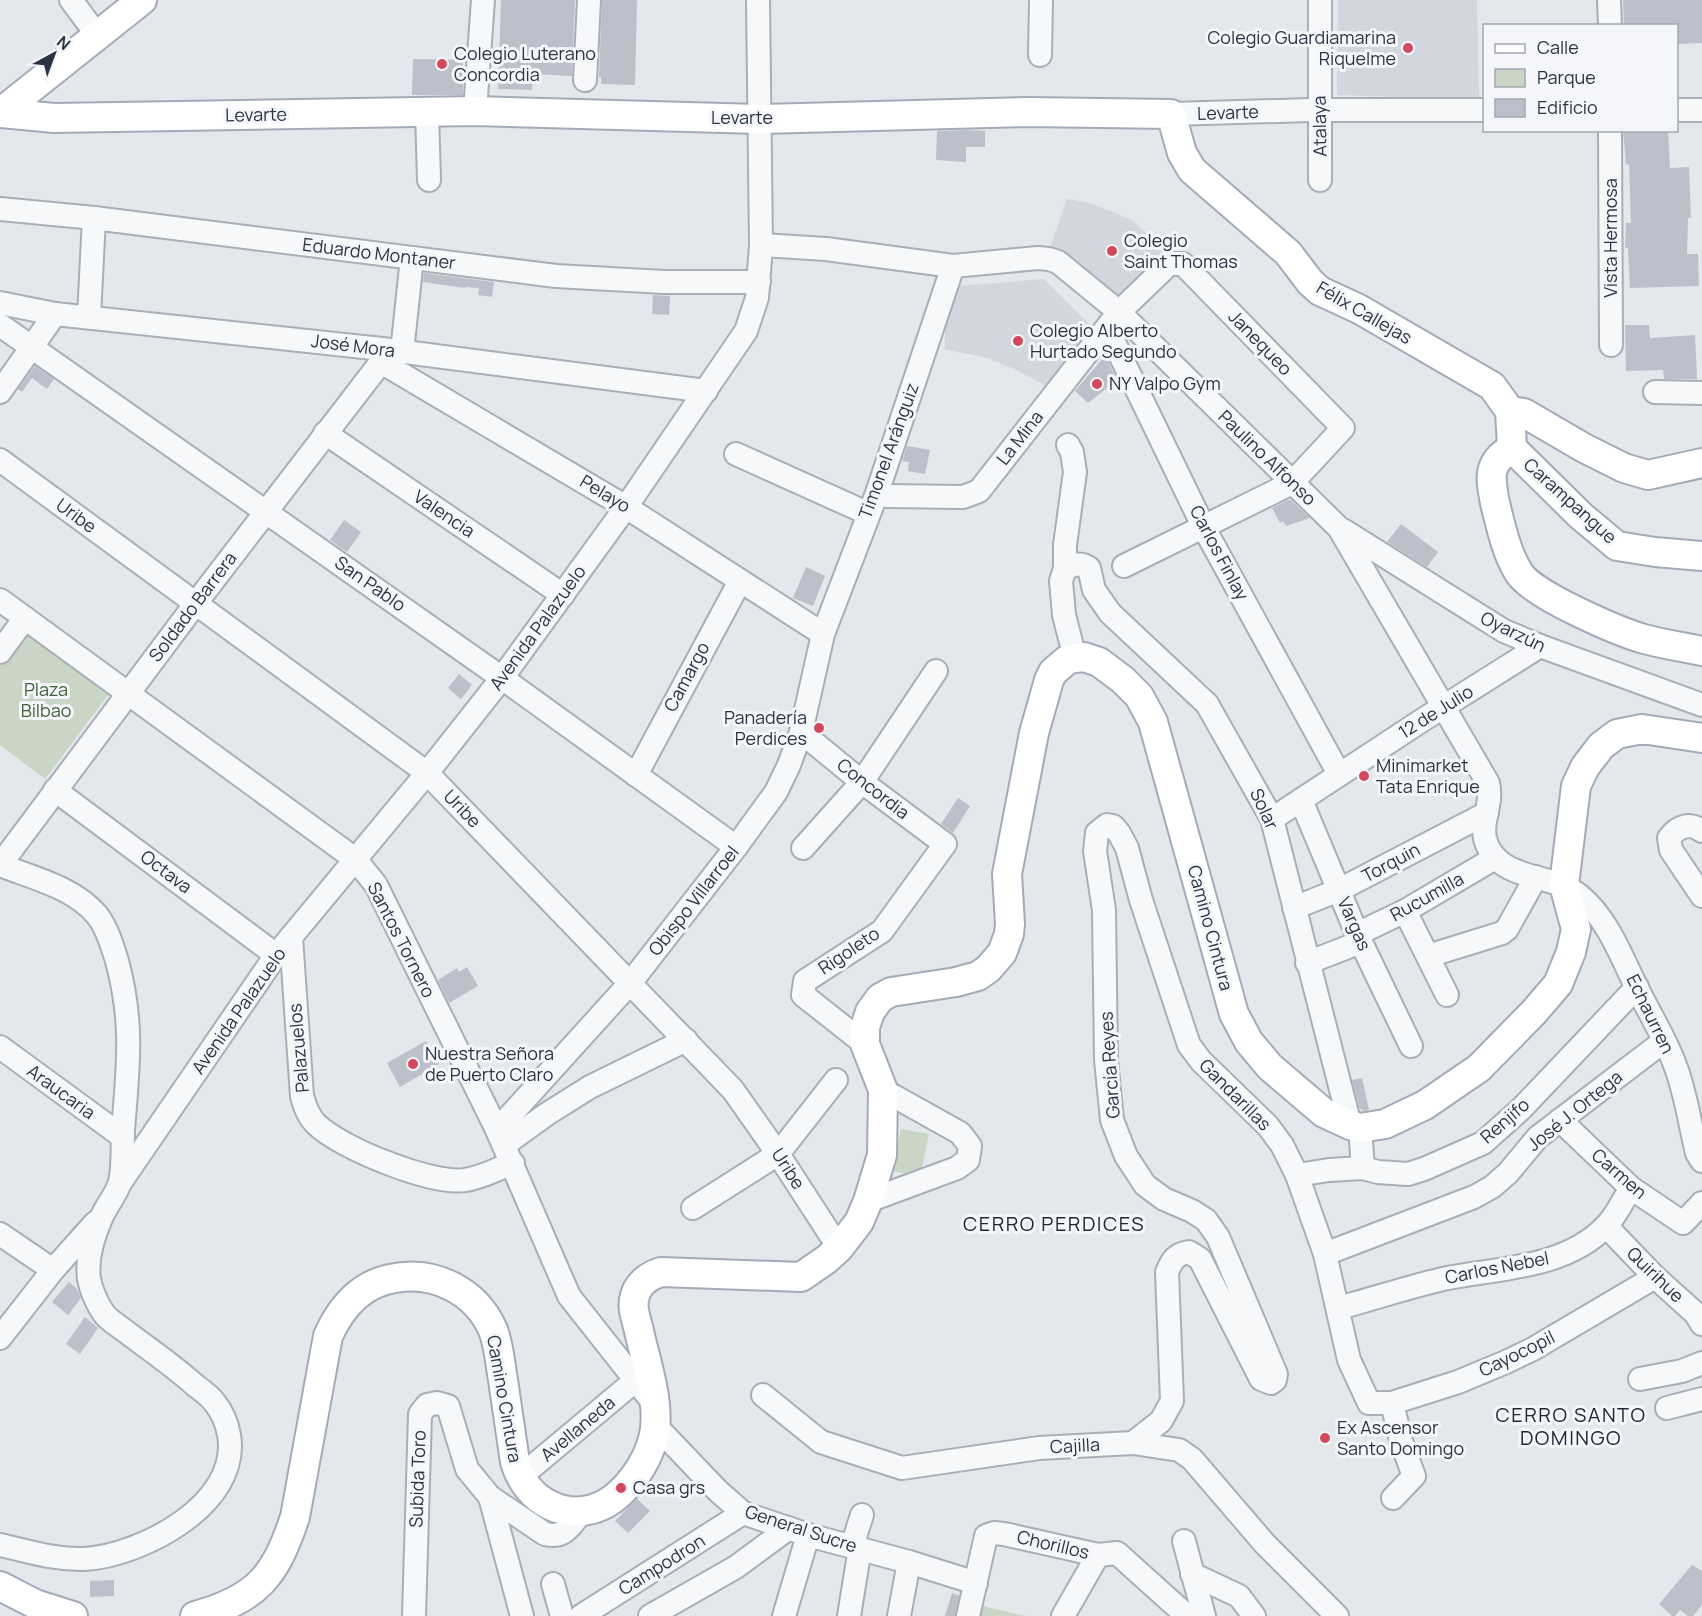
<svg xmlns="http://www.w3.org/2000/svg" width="1702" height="1616" viewBox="0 0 1702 1616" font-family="Manrope,sans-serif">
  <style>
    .built { fill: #d2d6de }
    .green { fill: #c9d6c5 }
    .building { fill: #bbc0ca }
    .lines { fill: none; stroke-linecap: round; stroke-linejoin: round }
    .minor-casing { stroke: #a9aeb7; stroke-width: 26 }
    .major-casing { stroke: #a3abb8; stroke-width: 32 }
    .minor { stroke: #f7f8fa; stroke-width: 22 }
    .major { stroke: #fff; stroke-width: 28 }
    .poi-dot { fill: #d1495b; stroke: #f4f6f9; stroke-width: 2 }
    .labels { text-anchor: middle; stroke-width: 6; stroke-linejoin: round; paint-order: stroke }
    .poi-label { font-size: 18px; fill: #2b3445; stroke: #f4f6f9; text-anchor: start }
    .street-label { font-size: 18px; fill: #2b3445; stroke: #f4f6f9 }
    .park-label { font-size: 18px; fill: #3f6138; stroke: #f4f6f9 }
    .neighbourhood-label { font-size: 20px; letter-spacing: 1.5px; fill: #1d2536; stroke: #f4f6f9 }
  </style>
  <rect width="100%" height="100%" fill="#e4e7ec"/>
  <g class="built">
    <path d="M1338 0H1477L1479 100 1337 95Z"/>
    <path d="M1067 199 1090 203 1132 220 1171 257 1121 301 1051 245Z"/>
    <path d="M1044 279 1098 333 1052 389 1012 368 987 358 945 349V325L959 286Z"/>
  </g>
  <g class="green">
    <path d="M26 628 111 691 45 779 0 745V662Z"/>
    <path d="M901 1129 929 1134 920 1177 893 1171Z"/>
    <path d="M978 1605 1025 1616H976Z"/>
  </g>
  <g class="building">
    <path d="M501 0H575L572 76 533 74 532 90 498 89Z"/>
    <path d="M602 0H637L635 85 601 84V77H599Z"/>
    <path d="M1623 0H1702V43L1677 44V26H1624Z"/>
    <path d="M413 59 463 60V95H412Z"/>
    <path d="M969 130 985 131V147H966V162L936 160 937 131Z"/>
    <path d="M1623 130H1668L1670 168 1689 167 1691 218H1688L1687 254H1698L1699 286 1630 288 1628 248H1625L1626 223H1631L1629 164 1626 165Z"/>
    <path d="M424 273 494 282 492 297 478 295 479 288 465 287V288L423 282Z"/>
    <path d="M653 295 670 296 669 315 652 314Z"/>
    <path d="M1625 325H1649L1650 338 1695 335 1697 379H1664L1663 370 1626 371Z"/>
    <path d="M1104 357H1106L1117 380 1088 403 1075 391Z"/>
    <path d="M35 366 54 379 47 389 32 378 22 392 18 389Z"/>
    <path d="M907 446 930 450 925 474 908 471 909 462 902 461Z"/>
    <path d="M1288 500H1291L1310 518 1286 526 1283 521 1280 523 1272 508Z"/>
    <path d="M344 520 361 532 347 552 330 540Z"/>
    <path d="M1401 524 1438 552 1427 567 1387 542Z"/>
    <path d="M806 567 825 576 813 606 793 598Z"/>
    <path d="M459 674 472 685 461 699 448 688Z"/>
    <path d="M958 798 970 806 953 833 941 824Z"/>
    <path d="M467 967 478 986 449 1003 438 980 457 968 459 972Z"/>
    <path d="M426 1041 439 1064 400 1087 387 1063Z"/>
    <path d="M1362 1078 1369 1110 1363 1111 1359 1107 1352 1080Z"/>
    <path d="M69 1282 77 1289 81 1298 68 1315 52 1302Z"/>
    <path d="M85 1317 98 1328 80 1354 66 1344Z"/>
    <path d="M637 1499 650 1511 628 1533 615 1521Z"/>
    <path d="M1692 1565 1702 1571V1605L1693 1616H1688L1680 1610 1675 1616H1672L1659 1604Z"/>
    <path d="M114 1580V1596L90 1597V1581Z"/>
    <path d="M952 1593 959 1596 955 1616H945Z"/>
  </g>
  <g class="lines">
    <g class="minor-casing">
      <g id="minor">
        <path d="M71 0 97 35"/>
        <path d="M1320 0V180"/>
        <path d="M1609 0 1610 26"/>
        <path d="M1040 55 1041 0"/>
        <path d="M585 80 589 0"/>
        <path d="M1676 110H1702"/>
        <path d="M475 111 483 0"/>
        <path d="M427 112 429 180"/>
        <path d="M1171 114 1310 110H1484"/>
        <path d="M1610 130 1611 345"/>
        <path d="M0 209 94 218 556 276 664 282H759"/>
        <path d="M761 245 826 249 953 266 1038 258 1049 259 1058 262 1119 312 1339 528 1488 783C1494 808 1476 825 1489 849 1508 882 1553 873 1580 896 1609 920 1622 959 1639 992 1651 1016 1666 1040 1675 1065 1686 1093 1690 1125 1697 1153L1702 1161"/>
        <path d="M0 303 55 314 382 349 706 391"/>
        <path d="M89 317 94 218"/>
        <path d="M0 325 502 678 736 847"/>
        <path d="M1107 328 1204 528 1339 774"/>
        <path d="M402 352 412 258"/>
        <path d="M381 362 626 507 823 634"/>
        <path d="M0 392 55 314"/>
        <path d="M1655 392 1702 393"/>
        <path d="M325 433 563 595"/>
        <path d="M1068 445 1072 452 1075 472 1065 545V568L1061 581 1064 615 1075 658"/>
        <path d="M736 454 867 513"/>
        <path d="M0 460 427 773 733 1090 778 1154 839 1248"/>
        <path d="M887 496 963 497 979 491 1119 312 1169 264H1183L1343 428 1292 483 1124 566"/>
        <path d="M1343 530 1504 631 1540 646 1702 705"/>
        <path d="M1065 568C1074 565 1081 562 1089 568L1094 590 1110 613 1207 704 1272 819 1350 1125"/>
        <path d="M0 600 355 859 376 885 497 1130 569 1296 655 1405"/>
        <path d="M0 652 25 618"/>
        <path d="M801 732 862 782 945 844 882 931 805 981 803 995 865 1044"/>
        <path d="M636 775 740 581"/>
        <path d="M55 790 276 955"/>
        <path d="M1301 800 1357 934 1411 1046"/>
        <path d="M1272 819 1421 721 1540 646"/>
        <path d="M1702 831C1690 822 1678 826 1669 838L1671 850 1702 896"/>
        <path d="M803 848 862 782 936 671"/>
        <path d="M0 865C33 878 73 887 97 915 107 928 112 945 117 961 134 1024 128 1067 123 1130 122 1145 124 1171 119 1185 115 1196 107 1205 102 1216 94 1235 86 1257 89 1279 91 1290 98 1306 105 1315 111 1322 122 1328 129 1334 152 1351 175 1367 196 1386 203 1391 210 1396 215 1403 222 1412 227 1423 229 1435 241 1504 141 1556 84 1559 55 1560 28 1551 0 1545"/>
        <path d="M0 865 196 603 381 362 382 349"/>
        <path d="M1294 908 1339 890 1487 813"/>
        <path d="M1405 911 1447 995"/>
        <path d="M1357 934 1405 911 1495 858"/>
        <path d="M291 937 302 1096C305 1107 308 1116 316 1124 340 1148 432 1185 465 1180 481 1178 497 1169 513 1163"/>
        <path d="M1428 956 1502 933 1507 929 1536 877"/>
        <path d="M1307 963 1361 942"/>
        <path d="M0 1047 123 1137"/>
        <path d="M1560 1120 1631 1188 1683 1223 1702 1203"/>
        <path d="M1360 1128 1363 1168"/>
        <path d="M497 1130 631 982 736 847 776 792 789 765 801 732 823 634 877 493 953 266"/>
        <path d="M504 1145 547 1114 590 1087 686 1040"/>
        <path d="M1297 1175 1329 1170 1363 1168 1378 1172 1408 1174 1424 1169 1483 1143 1522 1108 1637 987"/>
        <path d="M120 1183 276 955 427 773 502 678 626 507 746 331 757 298 761 245 758 0"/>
        <path d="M868 1201 957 1168 968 1160 970 1146 960 1133 883 1090"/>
        <path d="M693 1208 778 1154 836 1080"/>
        <path d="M1606 1226 1655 1277 1695 1313 1702 1324"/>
        <path d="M0 1234 53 1270"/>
        <path d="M1325 1254 1474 1197 1492 1187 1508 1173 1538 1137 1546 1131 1664 1041"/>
        <path d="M1338 1308C1373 1299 1408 1287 1443 1279 1497 1268 1565 1269 1606 1226 1616 1216 1623 1200 1631 1188"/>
        <path d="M0 1338 53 1270 95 1223"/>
        <path d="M1640 1379 1682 1371 1702 1363"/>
        <path d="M763 1395 821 1442 902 1468 1039 1448 1133 1443 1179 1450 1192 1459 1265 1544 1337 1616"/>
        <path d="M1392 1403 1401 1441 1414 1476 1393 1498"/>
        <path d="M1667 1408 1702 1399"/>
        <path d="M656 1426 718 1491 743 1513 808 1535 909 1562 976 1583"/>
        <path d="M1133 1443 1161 1421 1172 1401 1167 1272C1172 1260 1176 1254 1189 1252L1200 1259 1261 1379 1271 1383 1275 1380 1276 1374 1218 1237 1206 1220 1192 1211 1164 1199 1145 1185 1126 1156 1112 1120 1106 1060 1104 910 1095 851 1097 833 1107 825 1113 826 1119 833 1127 848 1141 900 1189 1045 1201 1061 1268 1126 1282 1145 1297 1175 1325 1254 1349 1360 1369 1403H1392L1458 1382 1506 1362 1533 1349 1655 1277"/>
        <path d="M520 1477 636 1380"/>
        <path d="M490 1497 522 1616"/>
        <path d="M1184 1541 1204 1616"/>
        <path d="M852 1546 862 1515"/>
        <path d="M1192 1574 1239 1596 1254 1616"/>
        <path d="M553 1584 562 1616"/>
        <path d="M414 1616 420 1414 427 1405 437 1403 448 1406 467 1469 490 1497 545 1534C566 1539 570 1525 583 1511"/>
        <path d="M581 1616 743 1513"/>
        <path d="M650 1616 736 1567 789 1528"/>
        <path d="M784 1616 808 1535"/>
        <path d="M849 1616 860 1548"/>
        <path d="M899 1616 909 1562"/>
        <path d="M968 1616 986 1536 994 1533 1004 1534 1098 1555 1117 1553 1187 1616"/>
        <path d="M1063 1616 1098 1555"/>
      </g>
    </g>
    <g class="major-casing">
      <g id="major">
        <path d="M0 113 54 118 475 111 759 119 1029 112 1171 114 1182 153 1192 170 1288 253 1310 282 1320 291 1359 309 1492 386 1510 411 1512 448"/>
        <path d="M0 113 142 0"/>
        <path d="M1510 411 1524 413 1584 448 1624 468 1648 475 1702 463"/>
        <path d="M1512 448C1487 463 1490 477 1495 503 1501 527 1506 552 1519 573 1533 595 1617 631 1644 639 1662 644 1683 647 1702 651"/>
        <path d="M1512 448 1581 516 1617 546 1655 552 1702 556"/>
        <path d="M0 1586 35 1604 73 1616"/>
        <path d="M195 1616C257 1599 275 1577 295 1517L328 1336C341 1307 362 1283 395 1278 435 1271 476 1291 493 1330 499 1345 500 1363 503 1380 507 1407 511 1435 515 1462 526 1501 567 1524 605 1504 627 1492 647 1463 653 1439 662 1407 646 1363 639 1331 637 1321 632 1310 634 1300 636 1285 648 1276 661 1272L801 1277 827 1259 839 1248 859 1222 868 1201 882 1155 883 1090 865 1044V1027L870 1012 880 998 891 992 956 982 978 976 988 969 1002 953 1009 934 1010 924 1007 874 1034 733 1049 680 1053 672 1067 660 1075 658 1084 657 1099 662 1123 680 1139 696 1153 722 1234 1014 1249 1042 1270 1067 1324 1113 1350 1125 1360 1128 1385 1124 1425 1105 1479 1068 1534 1012 1558 984 1571 952 1576 929 1564 885 1576 786 1585 767 1601 746 1617 734 1642 729 1702 738"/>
      </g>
    </g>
    <use href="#minor" class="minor"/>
    <use href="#major" class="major"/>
  </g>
  <g class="poi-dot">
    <circle cx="1408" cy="48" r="6"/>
    <circle cx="442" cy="64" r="6"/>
    <circle cx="1112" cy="251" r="6"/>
    <circle cx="1018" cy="341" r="6"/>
    <circle cx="1097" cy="384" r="6"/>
    <circle cx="819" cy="728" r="6"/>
    <circle cx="1364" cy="776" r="6"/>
    <circle cx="413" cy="1064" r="6"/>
    <circle cx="1325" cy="1438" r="6"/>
    <circle cx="621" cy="1488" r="6"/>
  </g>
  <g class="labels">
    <g class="poi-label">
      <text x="1396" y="44" text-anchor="end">Colegio Guardiamarina<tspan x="1396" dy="21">Riquelme</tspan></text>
      <text x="454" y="60">Colegio Luterano<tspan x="454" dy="21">Concordia</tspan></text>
      <text x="1124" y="247">Colegio<tspan x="1124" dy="21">Saint Thomas</tspan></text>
      <text x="1030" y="337">Colegio Alberto<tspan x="1030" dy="21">Hurtado Segundo</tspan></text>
      <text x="1109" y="390">NY Valpo Gym</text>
      <text x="807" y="724" text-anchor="end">Panadería<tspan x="807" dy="21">Perdices</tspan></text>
      <text x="1376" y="772">Minimarket<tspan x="1376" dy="21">Tata Enrique</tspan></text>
      <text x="425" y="1060">Nuestra Señora<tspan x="425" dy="21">de Puerto Claro</tspan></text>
      <text x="1337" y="1434">Ex Ascensor<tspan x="1337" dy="21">Santo Domingo</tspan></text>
      <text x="633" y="1494">Casa grs</text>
    </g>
    <g class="street-label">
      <text transform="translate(1228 113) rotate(-2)" y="6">Levarte</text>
      <text transform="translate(256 115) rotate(-1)" y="6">Levarte</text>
      <text x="742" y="124">Levarte</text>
      <text transform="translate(1320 126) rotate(-91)" y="6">Atalaya</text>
      <text transform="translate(1611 238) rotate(-90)" y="6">Vista Hermosa</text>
      <text transform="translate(379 254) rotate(7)" y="6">Eduardo Montaner</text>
      <text transform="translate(1364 313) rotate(30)" y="6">Félix Callejas</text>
      <text transform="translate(1260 343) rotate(46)" y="6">Janequeo</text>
      <text transform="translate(353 346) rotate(7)" y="6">José Mora</text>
      <text transform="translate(1020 438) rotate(-52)" y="6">La Mina</text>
      <text transform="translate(889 451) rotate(-70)" y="6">Timonel Aránguiz</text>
      <text transform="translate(1267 458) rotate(44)" y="6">Paulino Alfonso</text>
      <text transform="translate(605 494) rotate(31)" y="6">Pelayo</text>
      <text transform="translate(1570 501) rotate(42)" y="6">Carampangue</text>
      <text transform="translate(444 514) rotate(34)" y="6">Valencia</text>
      <text transform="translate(76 516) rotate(36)" y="6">Uribe</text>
      <text transform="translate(1219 553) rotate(62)" y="6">Carlos Finlay</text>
      <text transform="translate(370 584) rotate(35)" y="6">San Pablo</text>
      <text transform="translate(193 607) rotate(-53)" y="6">Soldado Barrera</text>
      <text transform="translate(538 628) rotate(-54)" y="6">Avenida Palazuelo</text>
      <text transform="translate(1513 632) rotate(26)" y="6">Oyarzún</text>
      <text transform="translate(687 677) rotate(-62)" y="6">Camargo</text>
      <text transform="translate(1436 712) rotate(-32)" y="6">12 de Julio</text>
      <text transform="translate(873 789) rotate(38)" y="6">Concordia</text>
      <text transform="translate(462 809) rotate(46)" y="6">Uribe</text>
      <text transform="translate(1264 809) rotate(65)" y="6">Solar</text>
      <text transform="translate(1391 863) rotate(-28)" y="6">Torquin</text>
      <text transform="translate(166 872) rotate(37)" y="6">Octava</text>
      <text transform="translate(1427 897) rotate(-29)" y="6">Rucumilla</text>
      <text transform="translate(694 901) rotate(-52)" y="6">Obispo Villarroel</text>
      <text transform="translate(1354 924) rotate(66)" y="6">Vargas</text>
      <text transform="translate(1210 928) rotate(75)" y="6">Camino Cintura</text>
      <text transform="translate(401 940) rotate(63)" y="6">Santos Tornero</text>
      <text transform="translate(849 951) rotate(-34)" y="6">Rigoleto</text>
      <text transform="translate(239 1011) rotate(-55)" y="6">Avenida Palazuelo</text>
      <text transform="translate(1650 1014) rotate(64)" y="6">Echaurren</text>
      <text transform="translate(299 1048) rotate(-95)" y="6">Palazuelos</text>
      <text transform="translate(1110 1065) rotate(-94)" y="6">García Reyes</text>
      <text transform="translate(61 1092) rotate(36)" y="6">Araucaria</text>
      <text transform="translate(1235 1095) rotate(45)" y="6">Gandarillas</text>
      <text transform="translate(1575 1111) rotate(-39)" y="6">José J. Ortega</text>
      <text transform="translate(1505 1121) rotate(-41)" y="6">Renjifo</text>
      <text transform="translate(788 1169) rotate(57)" y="6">Uribe</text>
      <text transform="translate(1619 1174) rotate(41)" y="6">Carmen</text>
      <text transform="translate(1497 1268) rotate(-11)" y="6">Carlos Nebel</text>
      <text transform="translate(1655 1275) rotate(44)" y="6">Quirihue</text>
      <text transform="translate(1517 1354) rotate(-26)" y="6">Cayocopil</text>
      <text transform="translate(504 1399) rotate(80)" y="6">Camino Cintura</text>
      <text transform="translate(578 1429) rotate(-40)" y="6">Avellaneda</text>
      <text transform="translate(1075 1446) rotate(-3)" y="6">Cajilla</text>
      <text transform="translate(418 1479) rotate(-88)" y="6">Subida Toro</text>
      <text transform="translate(801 1529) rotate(18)" y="6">General Sucre</text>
      <text transform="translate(1053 1545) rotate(13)" y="6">Chorillos</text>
      <text transform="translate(662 1565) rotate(-32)" y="6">Campodron</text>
    </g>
    <g class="park-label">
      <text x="46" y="696">Plaza<tspan x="46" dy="21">Bilbao</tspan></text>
    </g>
    <g class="neighbourhood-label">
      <text x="1054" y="1231">CERRO PERDICES</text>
      <text x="1571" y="1422">CERRO SANTO<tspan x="1571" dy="23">DOMINGO</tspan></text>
    </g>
  </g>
  <rect x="1483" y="24" width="195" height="108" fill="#f4f6f9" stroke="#a4a8b1" stroke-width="1.5"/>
  <rect x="1495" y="44" width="30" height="9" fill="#ffffff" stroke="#a4a8b1" stroke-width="1.5"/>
  <text x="1537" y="54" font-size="18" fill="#2b3445">Calle</text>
  <rect x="1495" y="69" width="30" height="18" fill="#c9d6c5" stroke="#a4a8b1" stroke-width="1.5"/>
  <text x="1537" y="84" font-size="18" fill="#2b3445">Parque</text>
  <rect x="1495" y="99" width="30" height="18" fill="#bbc0ca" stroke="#a4a8b1" stroke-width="1.5"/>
  <text x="1537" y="114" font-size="18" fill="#2b3445">Edificio</text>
  <g transform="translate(54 54) rotate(41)" stroke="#f4f6f9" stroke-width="4.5" paint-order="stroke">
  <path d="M0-4.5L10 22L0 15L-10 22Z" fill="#2b3445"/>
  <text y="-9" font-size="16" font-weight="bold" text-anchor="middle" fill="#2b3445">N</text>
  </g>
</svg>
